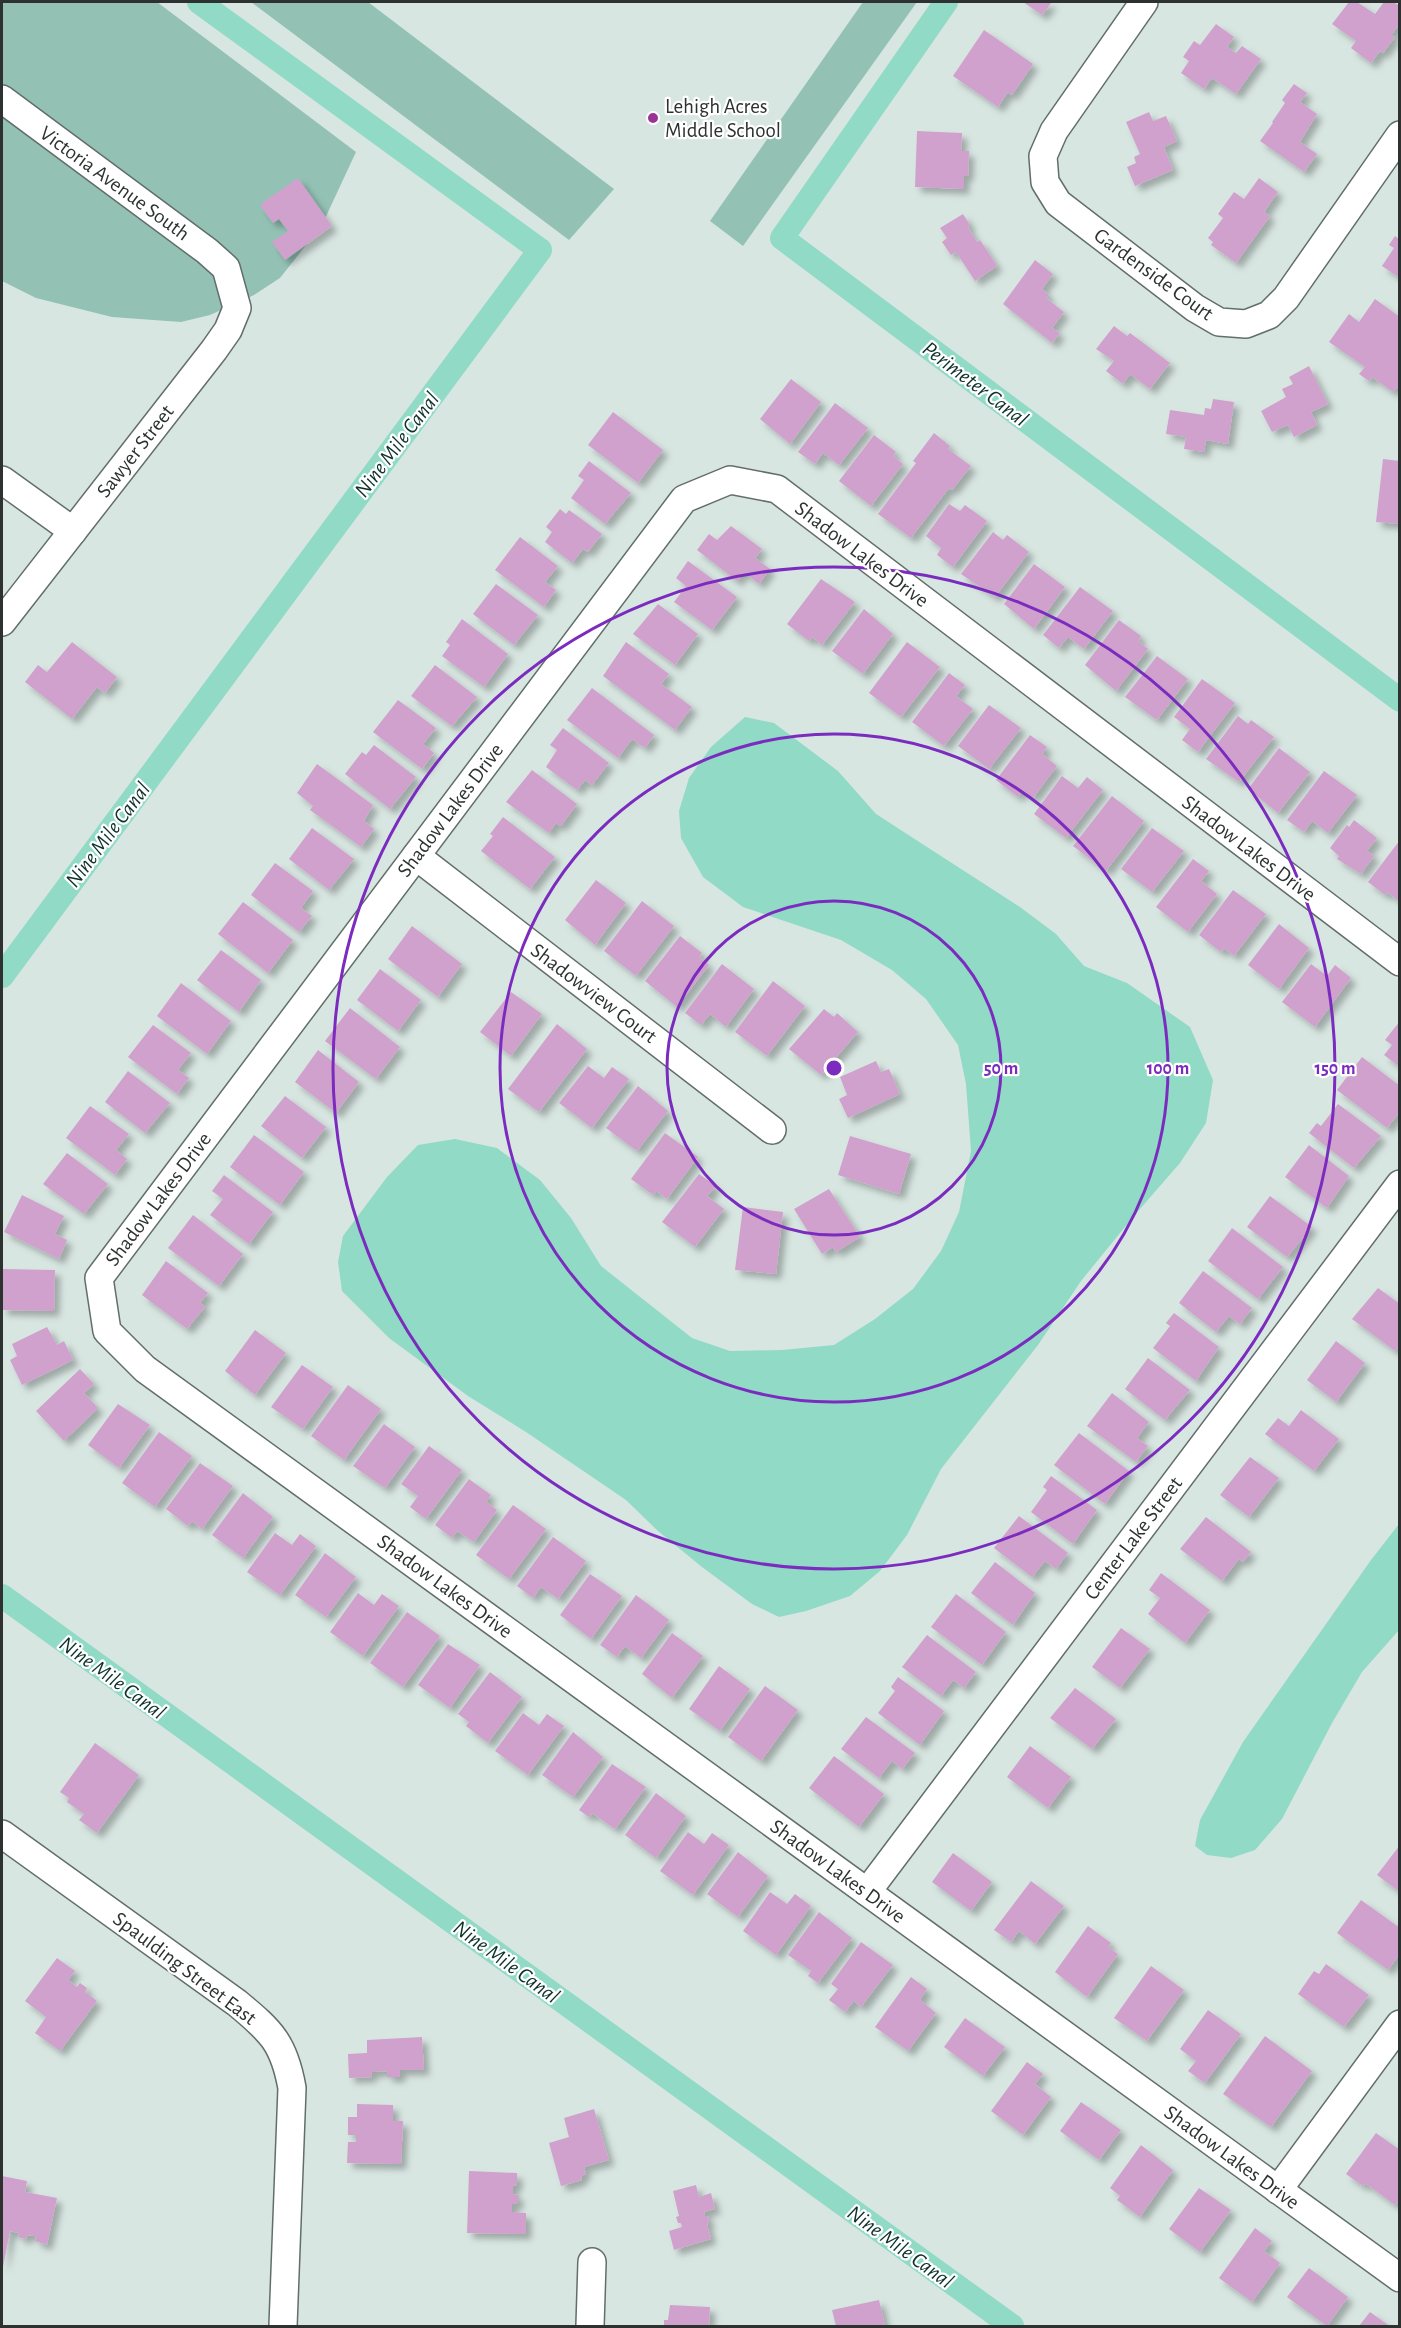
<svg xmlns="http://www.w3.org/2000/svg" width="1401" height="2328" viewBox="0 0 1401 2328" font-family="'Alegreya Sans',sans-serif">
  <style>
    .green { fill: #93c2b5 }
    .water { fill: #90dac6 }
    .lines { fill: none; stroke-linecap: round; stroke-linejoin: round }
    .canal { stroke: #90dac6; stroke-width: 24 }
    .building { fill: #d0a1cc; filter: url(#shadow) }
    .minor-casing { stroke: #626e6b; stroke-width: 30 }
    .minor { stroke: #fff; stroke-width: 27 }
    .ring { fill: none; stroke: #7b2cbf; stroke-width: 3 }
    .poi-dot { fill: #9b3397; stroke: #fff; stroke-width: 2 }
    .labels { text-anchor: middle; stroke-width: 4.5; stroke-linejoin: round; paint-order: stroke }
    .poi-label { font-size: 21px; fill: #2d3230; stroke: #fff; text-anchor: start }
    .street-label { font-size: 21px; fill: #2d3230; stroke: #fff }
    .water-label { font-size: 22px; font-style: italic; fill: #0e3229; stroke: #fff }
    .centre { fill: #7b2cbf; stroke: #fff; stroke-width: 3 }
    .ring-label { font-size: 18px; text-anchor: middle; font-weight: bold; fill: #7b2cbf; stroke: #fff; stroke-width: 4.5; stroke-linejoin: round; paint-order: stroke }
  </style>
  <defs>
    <filter id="shadow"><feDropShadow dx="5.5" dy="5.5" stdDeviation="3" flood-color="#0004"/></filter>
  </defs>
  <rect width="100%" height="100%" fill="#d8e6e2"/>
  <g class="green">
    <path d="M2 2H157L356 152 322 225 280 278 254 295 210 315 181 322 112 317 36 298 2 281Z"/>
    <path d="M251 2H368L614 189 569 240Z"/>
    <path d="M863 2H917L743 246 710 221Z"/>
  </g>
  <g class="water">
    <path d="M745 717 774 723 838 771 876 814 1020 907 1056 934 1084 966 1127 983 1190 1027 1213 1080 1206 1123 1180 1163 1133 1217 1081 1281 1038 1345 941 1469 907 1535 880 1571 850 1596 806 1611 779 1617 752 1604 702 1567 658 1531 626 1500 526 1432 468 1396 389 1338 342 1291 338 1262 343 1236 387 1177 418 1145 455 1139 497 1148 540 1180 571 1218 601 1266 692 1338 730 1351 782 1350 834 1345 875 1319 913 1289 941 1251 959 1212 971 1151 966 1084 958 1045 926 999 892 970 841 940 743 907 703 877 681 838 679 811 689 778 711 747Z"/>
    <path d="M1399 1524V1630L1362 1672 1332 1723 1282 1819 1255 1850 1231 1858 1207 1855 1195 1846 1200 1820 1243 1742 1371 1560Z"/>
  </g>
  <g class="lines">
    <g class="canal">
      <path d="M946 2 782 238 1400 700"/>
      <path d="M2 976 540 250 199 2"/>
      <path d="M2 1596 1012 2326"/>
    </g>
  </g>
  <g class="building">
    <path d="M1023 2H1052L1042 15Z"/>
    <path d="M1349 2H1357L1375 14 1384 2H1393L1400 6V24L1391 35 1395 37 1383 53 1380 51 1371 63 1351 48 1356 41 1332 24Z"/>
    <path d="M1216 24 1234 37 1227 47 1236 53 1242 46 1261 59 1236 94 1212 78 1204 89 1181 73 1189 61 1183 57 1194 41 1200 45Z"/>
    <path d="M984 30 1033 64 1012 95 1008 92 998 107 953 76Z"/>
    <path d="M1294 84 1307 93 1300 102 1317 114 1300 142 1317 154 1304 172 1260 141 1273 123 1272 122 1285 103 1282 100Z"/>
    <path d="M1149 112 1153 121 1166 116 1177 141 1164 147 1173 170 1135 186 1127 167 1136 163 1134 157 1140 154 1126 122Z"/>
    <path d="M917 131 962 133 961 151H969L968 176H964V189L915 187Z"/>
    <path d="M298 178 332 226 285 260 272 242 288 231 279 219 273 223 261 207 262 203Z"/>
    <path d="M1259 178 1278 192 1264 212 1270 216 1236 263 1211 245 1213 242 1208 238 1223 218 1218 214 1234 192 1244 199Z"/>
    <path d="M963 214 970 225 968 227 977 242 980 240 997 266 975 281 956 252 951 255 942 242 947 238 940 228Z"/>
    <path d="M1395 236 1400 240V278L1382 266 1394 248 1389 245Z"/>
    <path d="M1035 260 1053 274 1042 289 1049 295 1046 298 1064 312 1052 328 1060 333 1052 343 1003 304Z"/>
    <path d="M1375 299 1400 317V384L1393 392 1372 377 1369 381 1359 374 1365 367 1329 342 1349 314 1359 322Z"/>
    <path d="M1114 326 1127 336 1130 333 1170 363 1150 389 1130 374 1123 384 1106 371 1114 361 1096 349Z"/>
    <path d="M1309 366 1328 404 1311 412 1317 425 1294 437 1288 425 1272 432 1261 411 1286 397 1282 389 1293 384 1289 377Z"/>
    <path d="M791 379 821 402 790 444 760 419Z"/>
    <path d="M1213 399 1234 402 1228 444 1206 440 1204 452 1184 449 1186 437 1166 434 1170 410 1204 415 1205 408 1211 409Z"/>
    <path d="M835 403 868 428 839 465 823 453 815 464 798 452Z"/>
    <path d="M613 412 663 450 638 483 588 445Z"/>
    <path d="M934 433 950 446 948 449 971 466 952 490 949 488 911 538 878 514 916 463 913 461Z"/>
    <path d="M874 435 896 452 893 456 903 464 871 506 839 481Z"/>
    <path d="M1383 459 1400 461V524L1376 522Z"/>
    <path d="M589 461 631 493 605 524 571 498 584 480 578 476Z"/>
    <path d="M949 504 960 511 965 505 987 521 953 567 937 555 941 548 926 536Z"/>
    <path d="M560 509 566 514 569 510 602 534 588 552 583 549 572 563 545 542 552 532 546 527Z"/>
    <path d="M731 526 762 549 755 558 770 569 759 584 744 572 737 581 697 550 709 534 717 540Z"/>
    <path d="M993 532 1003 540 1007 535 1029 552 995 597 961 574Z"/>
    <path d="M520 537 558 566 545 582 556 590 544 607 495 570Z"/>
    <path d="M688 561 737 597 712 630 674 602 686 586 676 578Z"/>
    <path d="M1034 564 1065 587 1034 629 1004 604Z"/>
    <path d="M821 579 855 602 822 645 812 637 809 641 787 624Z"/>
    <path d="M496 584 538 615 514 645 473 614Z"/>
    <path d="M1080 587 1113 611 1084 649 1068 637 1059 648 1043 635Z"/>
    <path d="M658 604 698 634 675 665 633 634Z"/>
    <path d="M864 609 893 634 863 674 832 651Z"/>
    <path d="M462 619 508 654 484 687 442 656 450 645 446 642Z"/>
    <path d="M1119 620 1141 636 1138 641 1148 649 1116 691 1085 665Z"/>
    <path d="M72 642 117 677 105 693 97 687 72 719 25 682 38 665 47 672Z"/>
    <path d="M626 642 669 674 661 684 692 707 675 730 603 676Z"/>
    <path d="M907 642 940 667 901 717 869 693Z"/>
    <path d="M1157 656 1188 679 1157 720 1125 697Z"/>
    <path d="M435 665 477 697 452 726 411 696Z"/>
    <path d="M949 673 965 685 956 696 973 709 944 746 912 722Z"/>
    <path d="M1202 679 1235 703 1198 752 1182 740 1190 729 1174 717Z"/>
    <path d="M592 688 654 735 645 748 632 739 618 758 567 720Z"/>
    <path d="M398 700 436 728 423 744 434 753 422 769 373 732Z"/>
    <path d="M989 705 1021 728 989 769 958 746Z"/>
    <path d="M1238 716 1248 724 1251 720 1274 737 1239 782 1206 759Z"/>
    <path d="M563 728 609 763 592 785 585 780 577 790 546 767 557 750 550 745Z"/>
    <path d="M1030 735 1047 747 1042 754 1057 766 1033 798 1023 790 1018 797 996 780Z"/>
    <path d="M374 745 416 777 390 809 345 774 362 752 366 755Z"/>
    <path d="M1279 748 1310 772 1278 813 1248 789Z"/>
    <path d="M317 764 373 805 364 821 374 829 361 847 310 810 313 806 297 793Z"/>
    <path d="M532 770 577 804 561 826 556 823 549 833 506 802Z"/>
    <path d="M1324 771 1357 795 1328 833 1312 821 1304 832 1287 820Z"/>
    <path d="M1062 776 1078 788 1087 777 1103 790 1066 838 1034 814Z"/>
    <path d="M1112 796 1144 821 1106 871 1073 846Z"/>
    <path d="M503 817 555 857 530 889 481 851 493 836 490 834Z"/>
    <path d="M1354 820 1377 838 1367 851 1374 856 1361 874 1337 859 1339 856 1330 848 1347 825 1349 827Z"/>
    <path d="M312 828 354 859 329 890 289 859Z"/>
    <path d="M1152 828 1184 851 1152 892 1121 869Z"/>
    <path d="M1400 840V902L1387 892 1385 895 1368 882Z"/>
    <path d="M1193 859 1209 871 1201 881 1217 894 1188 932 1156 907Z"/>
    <path d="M275 863 313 891 301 908 312 916 299 932 251 895Z"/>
    <path d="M596 880 626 903 595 945 565 920Z"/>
    <path d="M1233 890 1266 914 1234 956 1224 948 1221 952 1199 935Z"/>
    <path d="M642 901 674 926 636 976 604 951Z"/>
    <path d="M243 902 293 940 268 973 218 934Z"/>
    <path d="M1279 924 1309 948 1279 989 1248 965Z"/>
    <path d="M412 926 462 964 438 997 388 959Z"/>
    <path d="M680 936 702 953 699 957 709 965 677 1007 645 981Z"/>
    <path d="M221 950 261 980 239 1012 197 980Z"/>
    <path d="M722 964 754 989 726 1027 710 1014 701 1025 685 1013Z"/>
    <path d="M1311 964 1327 976 1335 965 1351 978 1315 1027 1282 1002Z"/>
    <path d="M380 969 421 1000 398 1031 357 1000Z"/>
    <path d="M773 981 805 1006 767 1056 735 1032Z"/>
    <path d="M181 983 231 1021 207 1054 157 1016Z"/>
    <path d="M511 992 542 1014 511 1056 480 1032Z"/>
    <path d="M350 1008 400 1047 376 1079 325 1041Z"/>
    <path d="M824 1009 834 1017 837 1013 858 1032 821 1075 789 1049Z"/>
    <path d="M1400 1021V1067L1384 1055 1392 1045 1385 1040Z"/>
    <path d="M557 1024 587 1049 539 1112 508 1089Z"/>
    <path d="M153 1025 191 1053 178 1070 189 1078 177 1094 128 1057Z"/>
    <path d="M318 1050 359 1082 336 1113 295 1082Z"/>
    <path d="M1362 1057 1400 1086V1112L1387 1128 1337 1090Z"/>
    <path d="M876 1061 881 1072 889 1069 900 1094 848 1118 839 1099 847 1095 840 1077Z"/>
    <path d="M588 1066 604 1078 612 1067 629 1079 592 1128 559 1103Z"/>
    <path d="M128 1071 170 1103 145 1133 105 1102Z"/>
    <path d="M638 1086 668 1111 637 1151 606 1128Z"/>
    <path d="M285 1096 326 1127 302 1158 261 1126Z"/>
    <path d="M1338 1104 1381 1136 1354 1168 1309 1133 1317 1123 1321 1126Z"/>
    <path d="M90 1106 129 1134 116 1150 127 1159 115 1175 66 1138Z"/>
    <path d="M665 1133 698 1157 667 1199 656 1191 653 1195 631 1179Z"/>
    <path d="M254 1135 304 1172 280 1205 230 1167Z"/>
    <path d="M850 1136 911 1154 899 1194 838 1175Z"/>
    <path d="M1309 1145 1349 1176 1327 1208 1285 1177Z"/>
    <path d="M67 1153 108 1184 84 1214 43 1184Z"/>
    <path d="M699 1174 716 1186 707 1196 724 1209 695 1247 662 1222Z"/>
    <path d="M224 1175 273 1212 249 1244 210 1215 223 1199 212 1191Z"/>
    <path d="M829 1189 860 1237 836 1252 833 1247 822 1254 794 1209Z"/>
    <path d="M22 1195 64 1216 55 1234 67 1240 59 1259 4 1232Z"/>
    <path d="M1270 1196 1312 1227 1287 1257 1247 1227Z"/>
    <path d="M743 1207 783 1212 776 1274 735 1270Z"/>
    <path d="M193 1215 243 1254 219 1286 168 1248Z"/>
    <path d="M1232 1228 1283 1267 1258 1299 1208 1261Z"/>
    <path d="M166 1261 208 1293 200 1303 205 1307 187 1329 142 1295Z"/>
    <path d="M2 1269 55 1270 54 1311 2 1310Z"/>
    <path d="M1203 1271 1252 1308 1240 1324 1229 1316 1216 1332 1179 1303Z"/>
    <path d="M1378 1288 1400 1304V1345L1395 1351 1352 1319Z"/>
    <path d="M1174 1313 1219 1347 1196 1381 1153 1348 1170 1326 1166 1323Z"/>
    <path d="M47 1327 57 1345 64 1341 73 1360 22 1385 10 1360 17 1356 12 1344Z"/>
    <path d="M255 1330 286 1353 255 1395 225 1371Z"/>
    <path d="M1336 1341 1365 1363 1336 1402 1307 1380Z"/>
    <path d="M1148 1358 1190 1390 1165 1420 1125 1389Z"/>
    <path d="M302 1365 333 1387 303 1429 271 1407Z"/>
    <path d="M80 1369 94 1384 84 1393 98 1408 64 1441 36 1411Z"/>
    <path d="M348 1385 381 1409 344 1460 311 1436Z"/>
    <path d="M1112 1393 1149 1422 1137 1438 1148 1446 1136 1462 1087 1426Z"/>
    <path d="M118 1404 150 1425 119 1468 88 1445Z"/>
    <path d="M1301 1410 1339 1439 1314 1471 1265 1434 1278 1418 1289 1426Z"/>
    <path d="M384 1424 415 1447 385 1488 353 1466Z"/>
    <path d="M159 1432 192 1456 155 1507 122 1483Z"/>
    <path d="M1079 1433 1129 1471 1105 1504 1054 1465Z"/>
    <path d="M429 1446 462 1470 426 1519 410 1507 418 1496 401 1484Z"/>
    <path d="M1250 1457 1279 1478 1249 1517 1220 1495Z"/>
    <path d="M200 1463 233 1486 202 1529 192 1521 188 1526 166 1509Z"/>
    <path d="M1051 1476 1097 1510 1073 1544 1031 1512 1047 1490 1043 1487Z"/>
    <path d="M469 1479 491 1495 486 1502 497 1510 474 1542 457 1531 452 1538 435 1525Z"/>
    <path d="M243 1493 273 1517 243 1558 212 1535Z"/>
    <path d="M513 1505 546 1529 509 1579 476 1555Z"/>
    <path d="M1019 1516 1068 1553 1056 1569 1045 1561 1032 1577 994 1548Z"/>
    <path d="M1206 1517 1251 1552 1243 1562 1239 1559 1222 1581 1180 1549Z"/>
    <path d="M275 1533 292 1545 300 1534 316 1546 280 1595 247 1572Z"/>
    <path d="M553 1537 586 1561 558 1599 541 1587 533 1598 517 1586Z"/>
    <path d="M325 1553 356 1577 326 1617 295 1595Z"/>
    <path d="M995 1562 1035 1593 1013 1625 971 1593Z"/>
    <path d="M1161 1573 1210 1610 1185 1643 1148 1614 1160 1598 1149 1590Z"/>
    <path d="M590 1574 622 1596 591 1639 560 1615Z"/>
    <path d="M358 1593 374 1605 382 1594 399 1606 363 1656 330 1632Z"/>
    <path d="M956 1594 1006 1632 982 1665 931 1627Z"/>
    <path d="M636 1595 669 1620 641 1658 625 1646 617 1657 600 1645Z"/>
    <path d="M407 1612 440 1636 403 1687 370 1663Z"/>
    <path d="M1121 1628 1150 1649 1120 1688 1092 1667Z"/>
    <path d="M672 1633 703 1656 672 1698 642 1674Z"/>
    <path d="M927 1635 976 1672 964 1688 953 1680 941 1696 902 1667Z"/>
    <path d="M448 1644 480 1665 450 1708 418 1685Z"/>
    <path d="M719 1666 750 1689 720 1731 689 1709Z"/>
    <path d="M490 1672 522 1697 488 1743 466 1726 469 1722 458 1714Z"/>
    <path d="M898 1677 944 1711 920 1745 878 1713 895 1691 891 1687Z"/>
    <path d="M765 1686 798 1710 761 1761 728 1737Z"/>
    <path d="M1075 1688 1116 1719 1092 1749 1050 1718Z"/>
    <path d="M523 1713 539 1725 547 1714 564 1726 528 1775 495 1751Z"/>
    <path d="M866 1717 915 1753 902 1769 892 1761 879 1778 841 1749Z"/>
    <path d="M573 1732 603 1757 573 1797 542 1775Z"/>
    <path d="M95 1743 139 1775 97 1833 79 1820 84 1814 67 1802 69 1798 60 1792Z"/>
    <path d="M1030 1746 1071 1777 1048 1808 1007 1777Z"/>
    <path d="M834 1756 884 1794 859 1827 809 1788Z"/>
    <path d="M612 1764 646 1787 615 1829 592 1813 589 1817 579 1810Z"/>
    <path d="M656 1793 686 1816 656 1858 625 1835Z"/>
    <path d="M688 1832 704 1844 712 1833 729 1845 693 1895 660 1871Z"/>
    <path d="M1400 1845V1892L1377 1875Z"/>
    <path d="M738 1852 768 1876 738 1917 707 1894Z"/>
    <path d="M953 1853 992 1882 971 1911 932 1882Z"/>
    <path d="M1031 1881 1064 1906 1035 1944 1019 1931 1011 1942 994 1930Z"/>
    <path d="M770 1892 787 1904 795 1894 811 1906 776 1955 743 1931Z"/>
    <path d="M1361 1900 1400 1928V1954L1388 1970 1337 1933Z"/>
    <path d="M819 1912 852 1938 818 1983 808 1976 811 1971 788 1955Z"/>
    <path d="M1088 1926 1111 1943 1108 1947 1118 1954 1087 1997 1055 1972Z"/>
    <path d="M861 1942 893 1965 861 2007 854 2001 845 2012 829 2000 838 1989 831 1984Z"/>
    <path d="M57 1958 75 1971 68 1980 77 1987 80 1983 87 1988 85 1992 97 2001 60 2051 35 2033 46 2017 25 2001Z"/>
    <path d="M1326 1964 1369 1995 1344 2027 1298 1994 1314 1971 1319 1974Z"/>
    <path d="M1151 1966 1184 1990 1147 2041 1114 2018Z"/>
    <path d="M911 1977 927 1989 920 2000 936 2013 908 2051 875 2027Z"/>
    <path d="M1208 2010 1241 2034 1205 2083 1188 2071 1196 2061 1180 2049Z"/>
    <path d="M965 2018 1005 2047 983 2076 944 2047Z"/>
    <path d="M1265 2036 1312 2071 1271 2127 1223 2094Z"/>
    <path d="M422 2037 424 2070H400V2077H387V2071L371 2072 372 2077 349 2078 348 2054 367 2053V2040Z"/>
    <path d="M1027 2062 1043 2074 1035 2084 1051 2097 1023 2135 991 2111Z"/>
    <path d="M1081 2102 1121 2130 1099 2160 1060 2131Z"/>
    <path d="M357 2104 393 2105V2121H403L401 2164 347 2163 348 2142H356V2135H348V2117H357Z"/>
    <path d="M594 2109 609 2160 584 2167 586 2174 581 2176 582 2180 561 2186 549 2143 569 2137 564 2118Z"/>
    <path d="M1376 2133 1400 2150V2199L1395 2205 1365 2183 1363 2186 1346 2174Z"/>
    <path d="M1141 2145 1173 2170 1140 2217 1117 2200 1120 2196 1110 2188Z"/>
    <path d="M469 2171 517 2173V2186L513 2185V2194L518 2195V2204H512V2212L526 2213V2234L467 2233Z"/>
    <path d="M2 2176 27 2181 25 2192 57 2198 47 2245 35 2241 36 2236 27 2235 26 2239 18 2237 19 2233 10 2231 3 2267Z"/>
    <path d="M696 2185 699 2197 711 2193 715 2209 704 2212 705 2216H708L709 2222 707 2224 711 2239 674 2250 669 2231 682 2227 681 2223H678L676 2217 679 2216 673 2191Z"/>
    <path d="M1199 2188 1231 2210 1200 2252 1169 2229Z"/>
    <path d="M1255 2228 1272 2241 1264 2251 1280 2263 1252 2302 1219 2278Z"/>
    <path d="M1309 2268 1348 2297 1327 2326 1287 2297Z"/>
    <path d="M879 2300 885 2326H836L832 2310Z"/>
    <path d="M670 2305 710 2307 709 2326H664V2320H668Z"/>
    <path d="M1370 2312 1388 2325 1386 2326H1359Z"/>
  </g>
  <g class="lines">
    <g class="minor-casing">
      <g id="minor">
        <path d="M1144 2 1054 131 1043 156 1045 182 1058 203 1195 308 1219 322 1246 324 1269 315 1286 298 1400 135"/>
        <path d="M2 99 207 251 226 268 237 308 228 330 214 350 2 622"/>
        <path d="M2 480 73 531"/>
        <path d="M416 856 772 1130"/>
        <path d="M1400 962 777 489 730 480 684 499 99 1278 107 1331 145 1369 1400 2278"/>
        <path d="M2 1834 237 2003C271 2031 284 2043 292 2088L283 2326"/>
        <path d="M867 1892 1400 1184"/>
        <path d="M1278 2190 1400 2024"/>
        <path d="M590 2326 592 2262"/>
      </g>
    </g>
    <use href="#minor" class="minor"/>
  </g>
  <g class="ring">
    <circle cx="834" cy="1068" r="167"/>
    <circle cx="834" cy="1068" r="334"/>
    <circle cx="834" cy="1068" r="501"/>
  </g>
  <circle class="poi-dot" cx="653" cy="118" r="6"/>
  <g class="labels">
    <g class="poi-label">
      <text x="665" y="113">Lehigh Acres<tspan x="665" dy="24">Middle School</tspan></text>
    </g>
    <g class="street-label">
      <text transform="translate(115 183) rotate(36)" y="7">Victoria Avenue South</text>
      <text transform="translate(1154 274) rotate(36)" y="7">Gardenside Court</text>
      <text transform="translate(135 451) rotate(-52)" y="7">Sawyer Street</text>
      <text transform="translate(862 554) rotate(37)" y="7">Shadow Lakes Drive</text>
      <text transform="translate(450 810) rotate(-53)" y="7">Shadow Lakes Drive</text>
      <text transform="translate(1249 848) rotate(37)" y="7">Shadow Lakes Drive</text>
      <text transform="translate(594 993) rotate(37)" y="7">Shadowview Court</text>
      <text transform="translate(158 1199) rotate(-53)" y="7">Shadow Lakes Drive</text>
      <text transform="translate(1133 1538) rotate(-53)" y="7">Center Lake Street</text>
      <text transform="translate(445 1586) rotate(36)" y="7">Shadow Lakes Drive</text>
      <text transform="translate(838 1871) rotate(36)" y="7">Shadow Lakes Drive</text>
      <text transform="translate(185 1968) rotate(37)" y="7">Spaulding Street East</text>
      <text transform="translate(1232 2157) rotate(36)" y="7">Shadow Lakes Drive</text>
    </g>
    <g class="water-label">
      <text transform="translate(976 383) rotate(37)" y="8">Perimeter Canal</text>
      <text transform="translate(396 444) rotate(-53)" y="8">Nine Mile Canal</text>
      <text transform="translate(107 834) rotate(-53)" y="8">Nine Mile Canal</text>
      <text transform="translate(113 1677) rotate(36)" y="8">Nine Mile Canal</text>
      <text transform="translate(507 1961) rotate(36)" y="8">Nine Mile Canal</text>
      <text transform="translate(901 2246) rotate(36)" y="8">Nine Mile Canal</text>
    </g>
  </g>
  <circle cx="834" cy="1068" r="9" class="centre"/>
  <g class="ring-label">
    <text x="1001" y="1074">50 m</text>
    <text x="1168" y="1074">100 m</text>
    <text x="1335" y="1074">150 m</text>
  </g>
  <rect width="1401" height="2328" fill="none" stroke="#2d3230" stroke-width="6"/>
</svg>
